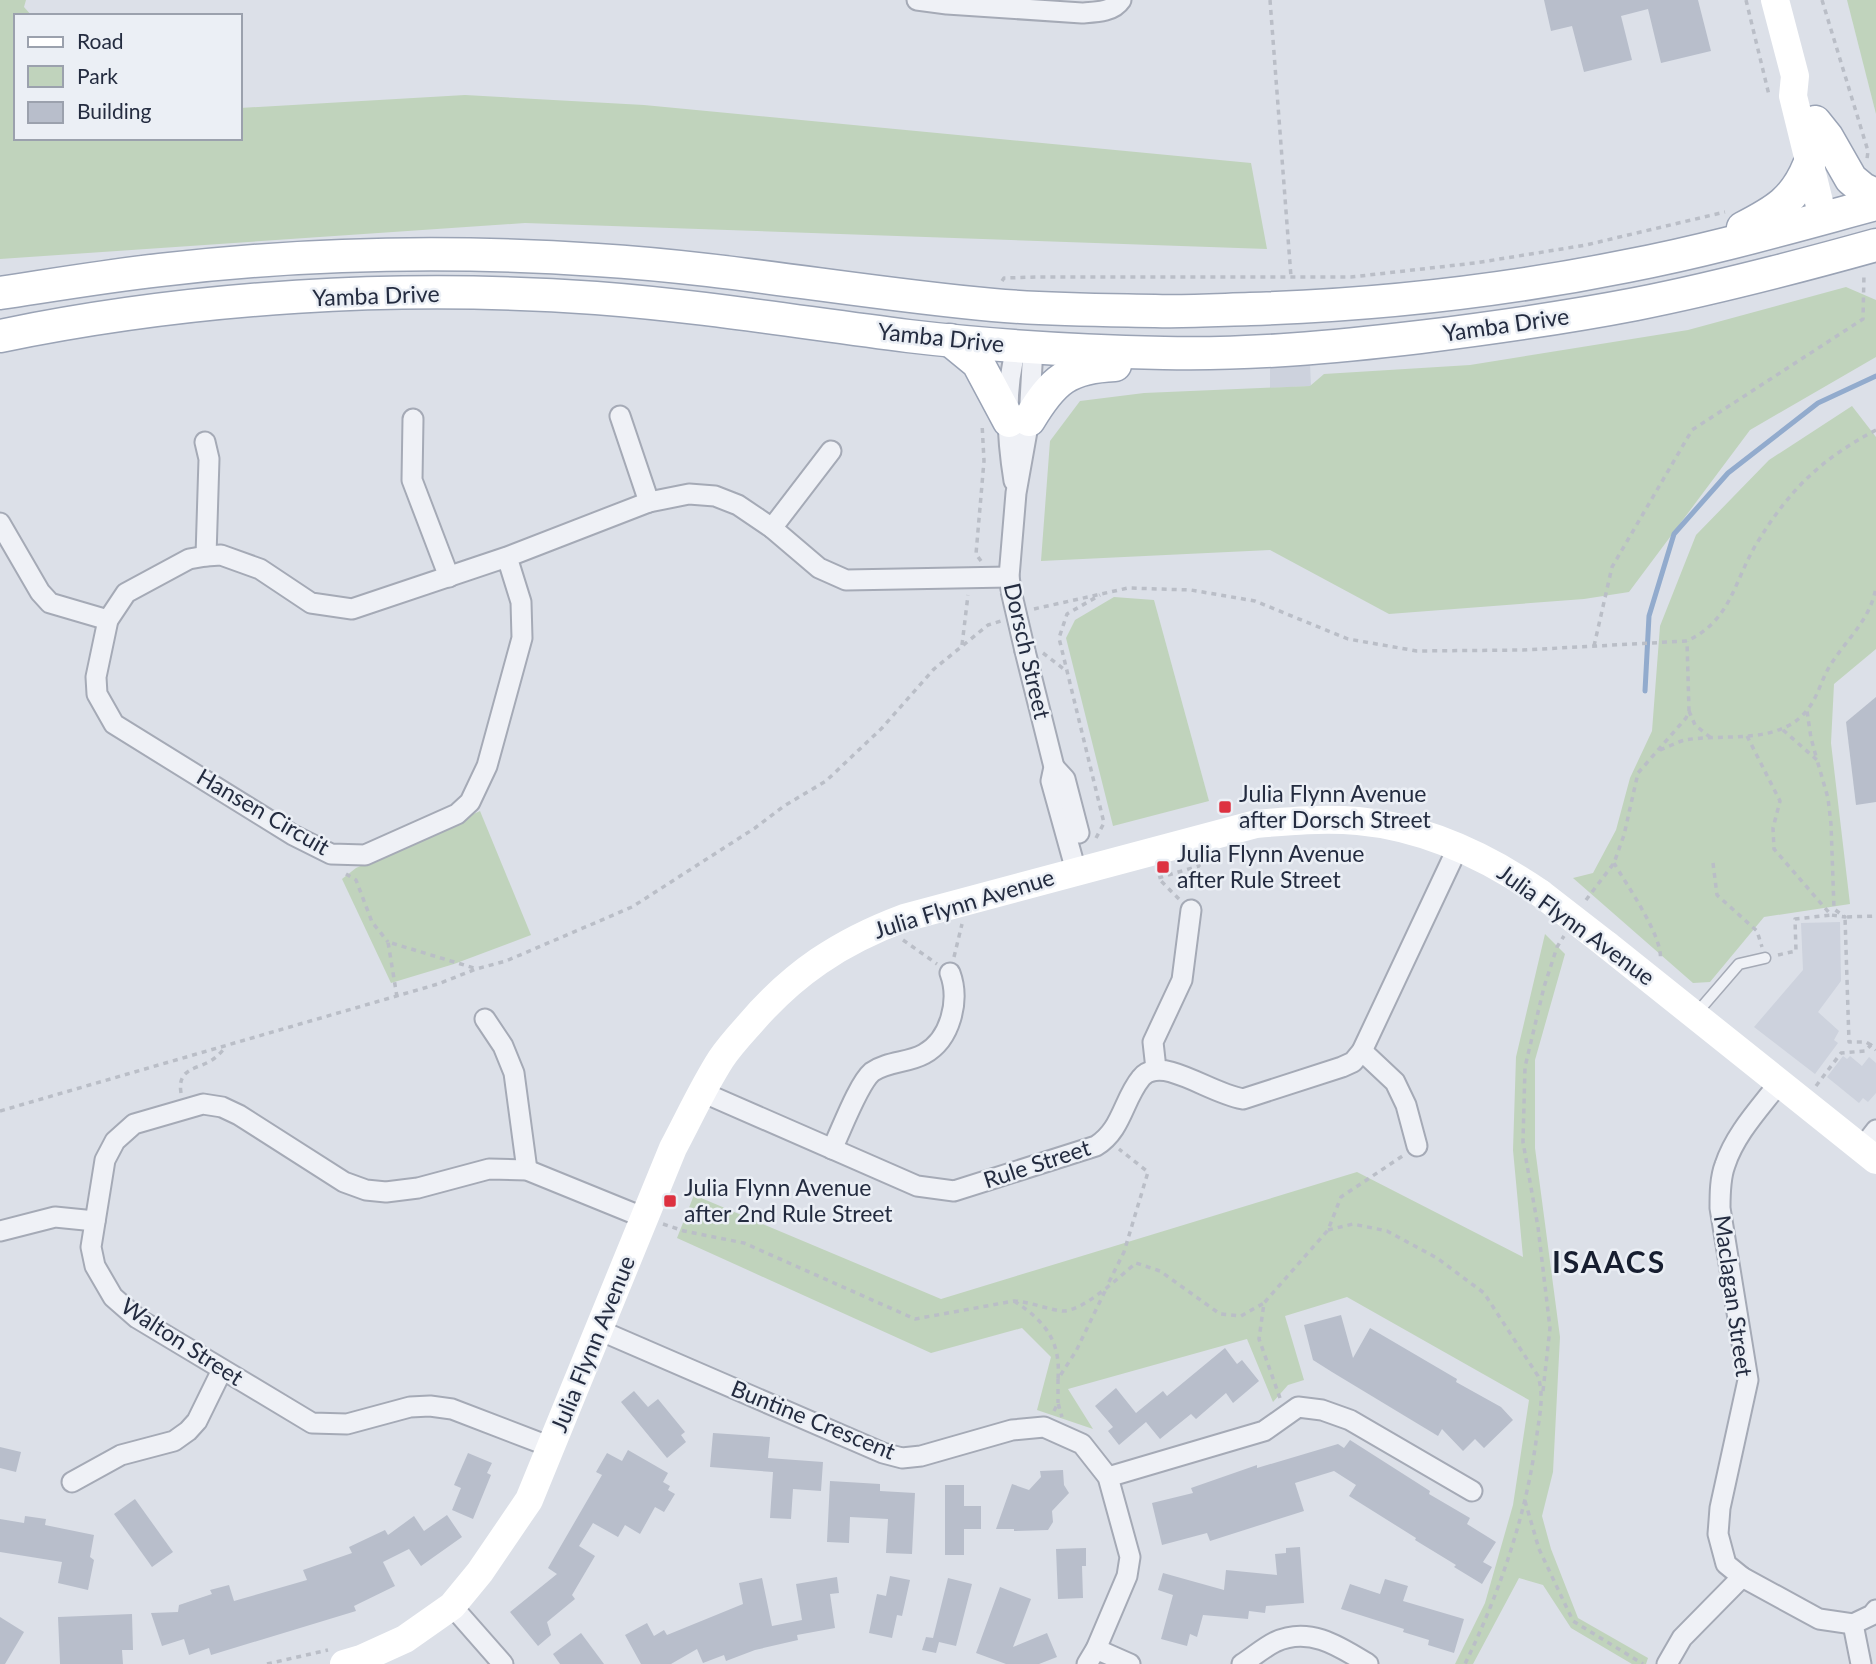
<svg xmlns="http://www.w3.org/2000/svg" width="1876" height="1664" font-family="Lato,sans-serif">
<style>
.built{fill:#cdd2dd}
.green{fill:#c0d3bc}
.lines{fill:none;stroke-linecap:round;stroke-linejoin:round}
.stream{stroke:#92abcd;stroke-width:5}
.building{fill:#b8becb}
.lane-casing{stroke:#a5aab6;stroke-width:13}
.street-casing{stroke:#a5aab6;stroke-width:23}
.primary-casing{stroke:#9aa3b5;stroke-width:35}
.path{stroke:#babec7;stroke-width:3.5;stroke-dasharray:5 5;stroke-linecap:butt}
.lane{stroke:#eff1f6;stroke-width:10}
.street{stroke:#eff1f6;stroke-width:19}
.secondary{stroke:#fff;stroke-width:28}
.primary{stroke:#fff;stroke-width:32}
.street-bridge-casing{stroke:#a5aab6;stroke-width:23;stroke-linecap:butt}
.street-bridge{stroke:#eff1f6;stroke-width:19}
.secondary-bridge{stroke:#fff;stroke-width:28}
.poi-dot{fill:#dd3140;stroke:#ebeff5;stroke-width:2.5}
.labels{text-anchor:middle;stroke-width:5;stroke-linejoin:round;paint-order:stroke}
.street-label{font-size:23px;fill:#242c40;stroke:#ebeff5}
.poi-label{font-size:23px;fill:#242c40;stroke:#ebeff5;text-anchor:start}
.district-label{font-size:30px;font-weight:bold;letter-spacing:2px;fill:#171e30;stroke:#ebeff5}
</style>
<rect width="100%" height="100%" fill="#dce0e8"/>
<!-- built -->
<g class="built">
<path d="M1310,363L1311,386L1270,388V365Z"/>
<path d="M1840,922L1841,981L1818,1012L1839,1031L1834,1040L1838,1043L1815,1074L1754,1027L1803,970L1801,923Z"/>
<path d="M1843,1056L1847,1059L1850,1056L1862,1066L1869,1057L1876,1063V1093L1868,1102L1863,1098L1859,1103L1827,1077Z"/>
</g>
<!-- green -->
<g class="green">
<path d="M0,0H26L24,7L32,16H16V138H240V108L465,95L644,105L1251,163L1267,249L525,223L0,259Z"/>
<path d="M1847,0H1876V114Z"/>
<path d="M1846,287L1876,300V357L1750,430L1629,592L1584,599L1389,614L1270,550L1041,561L1050,441L1080,401L1144,393L1310,386L1324,374L1470,365L1688,330Z"/>
<path d="M1852,406L1876,437V649L1834,684L1831,743L1850,904L1764,917L1710,982L1693,983L1573,878L1593,873L1616,830L1630,778L1652,731L1660,626L1696,535L1769,460Z"/>
<path d="M1114,597L1154,600L1209,801L1113,826L1066,638L1075,620Z"/>
<path d="M480,811L531,935L454,964L391,983L342,879L356,868Z"/>
<path d="M1545,934L1565,954L1535,1060V1148L1560,1337L1553,1472L1542,1516L1551,1549L1578,1618L1648,1658L1646,1664H1632L1571,1628L1543,1585L1519,1578L1473,1664H1455L1485,1603L1513,1505L1529,1400L1347,1297L1285,1316L1304,1380L1288,1385L1273,1402L1247,1339L1068,1389L1093,1429L1037,1410L1051,1357L1022,1328L931,1353L677,1238L694,1195L941,1299L1357,1172L1523,1257L1513,1150L1516,1057Z"/>
</g>
<g class="lines">
<!-- stream -->
<path class="stream" d="M1645,691L1649,616L1674,534L1728,473L1818,403L1876,376"/>
</g>
<!-- building -->
<g class="building">
<path d="M1544,0H1698L1711,51L1661,63L1648,9L1621,16L1632,60L1584,72L1572,26L1551,31Z"/>
<path d="M1876,697V802L1856,805L1846,722Z"/>
<path d="M1341,1315L1353,1358L1370,1328L1457,1379L1456,1382L1501,1407L1513,1420L1484,1448L1475,1439L1463,1451L1442,1429L1438,1436L1332,1372L1313,1360L1304,1325Z"/>
<path d="M1225,1348L1237,1364L1242,1360L1259,1381L1233,1403L1226,1393L1196,1419L1191,1414L1160,1439L1146,1422L1119,1445L1108,1431L1113,1427L1095,1406L1116,1388L1136,1413L1163,1391L1167,1396Z"/>
<path d="M634,1391L648,1407L658,1399L685,1432L681,1435L686,1442L667,1458L621,1402Z"/>
<path d="M713,1433L770,1437L768,1458L823,1462L821,1491L793,1489L791,1519L770,1518L773,1472L710,1467Z"/>
<path d="M1350,1440L1430,1491L1429,1494L1470,1518L1467,1524L1496,1542L1483,1562L1492,1567L1482,1584L1454,1567L1456,1565L1415,1540L1416,1538L1349,1496L1356,1485L1334,1471L1295,1483L1304,1511L1210,1541L1207,1533L1162,1545L1152,1503L1193,1493L1191,1488L1257,1465V1468L1338,1444L1344,1448Z"/>
<path d="M0,1447L21,1452L16,1472L0,1468Z"/>
<path d="M628,1450L668,1473L663,1482L670,1486L668,1490L675,1494L664,1512L655,1507L640,1534L625,1525L618,1537L593,1523L579,1546L595,1556L572,1595L575,1599L547,1622L551,1635L538,1646L510,1612L557,1574L548,1568L602,1475L596,1472L607,1453L622,1461Z"/>
<path d="M468,1453L492,1463L487,1473L491,1475L473,1519L452,1510L461,1488L454,1485Z"/>
<path d="M1063,1470L1064,1485L1069,1493L1052,1511L1053,1522L1048,1530L1014,1531V1529H996L1012,1484L1029,1490L1041,1477L1040,1471Z"/>
<path d="M830,1481L880,1484V1491L915,1493L912,1554L886,1553L888,1519L850,1517L849,1543L827,1542Z"/>
<path d="M945,1485H964V1506H981V1529H964V1555H945Z"/>
<path d="M135,1499L173,1552L152,1567L114,1514Z"/>
<path d="M447,1515L462,1537L421,1566L409,1549L383,1562L395,1586L354,1606L356,1611L211,1655L209,1648L189,1655L184,1639L162,1646L151,1613L178,1612L179,1605L212,1594L210,1590L229,1585L234,1601L307,1580L303,1570L352,1553L349,1547L385,1530L388,1535L414,1516L424,1531Z"/>
<path d="M25,1516L46,1519L45,1525L94,1535L90,1557L94,1560L88,1590L58,1583L62,1562L0,1552V1519L24,1523Z"/>
<path d="M1300,1547L1304,1603L1266,1606L1265,1613L1249,1611L1248,1619L1203,1615L1197,1637L1190,1634L1187,1646L1161,1639L1173,1595L1158,1590L1163,1573L1224,1590L1226,1570L1277,1575L1275,1554L1286,1553V1548Z"/>
<path d="M1086,1548V1566H1082L1083,1598L1058,1599L1056,1549Z"/>
<path d="M890,1576L910,1580L902,1616L897,1615L892,1638L869,1633L877,1594L886,1596Z"/>
<path d="M837,1577L839,1593L830,1594L835,1628L797,1635L798,1640L755,1650L726,1661L724,1655L703,1663L697,1649L671,1664H641L625,1635L647,1623L654,1636L664,1630L667,1635L743,1604L739,1583L762,1578L772,1626L802,1620L796,1584Z"/>
<path d="M948,1578L972,1584L956,1646L939,1642L936,1653L922,1650L926,1637L933,1638Z"/>
<path d="M1385,1579L1408,1586L1403,1601L1464,1619L1454,1653L1428,1645L1429,1640L1403,1632L1404,1629L1341,1609L1350,1584L1380,1594Z"/>
<path d="M1000,1587L1031,1599L1013,1647L1047,1633L1057,1657L1039,1664H1006L976,1653Z"/>
<path d="M132,1614L133,1650H122L123,1664H60L58,1617Z"/>
<path d="M0,1617L24,1632L5,1664H0Z"/>
<path d="M581,1633L604,1664H560L553,1654Z"/>
</g>
<g class="lines">
<defs>
<path id="lane" d="M1695,1015L1739,964L1765,958"/>
<g id="street">
<path d="M917,0L947,4L1082,13C1096,12 1113,12 1121,0"/>
<path d="M620,416L649,502"/>
<path d="M413,419L412,480L449,577"/>
<path d="M205,442L209,459L206,556"/>
<path d="M1014,481C1007,438 1004,388 1017,346"/>
<path d="M0,523L40,592L50,603L108,620"/>
<path d="M772,528L831,451"/>
<path d="M507,557L521,602L522,638L487,766L470,802L457,814L365,855L331,854L293,835L114,724L97,694L96,677L108,620L126,593L189,559L206,556L221,555L260,569L311,603L352,609L507,557L649,502L689,494L715,496L738,505L772,528L819,568L846,580L1009,577"/>
<path d="M1011,589L1009,577L1016,493L1029,420L1033,347"/>
<path d="M1025,651L1054,767L1051,781L1076,871"/>
<path d="M1054,767L1065,779L1079,833"/>
<path d="M485,1019L503,1046L514,1073L527,1170"/>
<path d="M1362,1051L1395,1082L1406,1105L1417,1146"/>
<path d="M1156,1069L1153,1042L1182,980L1191,910"/>
<path d="M1779,1083C1760,1108 1735,1134 1725,1165C1720,1178 1720,1194 1720,1208L1748,1380L1720,1508L1718,1534L1726,1564L1742,1577L1819,1619L1853,1624L1872,1615L1876,1610"/>
<path d="M702,1092L917,1186L954,1191L1096,1146C1122,1130 1123,1100 1141,1078C1148,1069 1161,1069 1171,1072C1196,1079 1218,1094 1243,1099L1342,1067L1353,1062L1362,1051L1458,847"/>
<path d="M1862,1148L1876,1130"/>
<path d="M832,1149C841,1131 858,1084 872,1072C888,1061 908,1063 924,1054C951,1039 960,1000 950,973"/>
<path d="M0,1231L55,1217L95,1221"/>
<path d="M599,1330L883,1453L902,1458L921,1456L1012,1430L1044,1427L1082,1444L1108,1477L1130,1557L1127,1576L1096,1649L1087,1664"/>
<path d="M551,1447L452,1409L430,1406L410,1407L347,1424L312,1423L137,1318L113,1297L95,1266L91,1247L105,1160L115,1141L134,1124L203,1104L222,1107L239,1115L344,1182L366,1190L386,1192L418,1188L489,1169L527,1170L645,1218"/>
<path d="M1108,1477L1264,1431L1298,1407L1322,1410L1350,1420L1472,1491"/>
<path d="M72,1482L121,1455L174,1441L188,1431L197,1421L222,1370"/>
<path d="M452,1606L503,1664"/>
<path d="M1853,1624L1861,1664"/>
<path d="M1096,1649L1130,1664"/>
<path d="M1242,1664C1253,1657 1263,1648 1275,1642C1309,1626 1339,1646 1368,1664"/>
<path d="M1667,1664L1682,1638L1742,1577"/>
</g>
<g id="primary">
<path d="M1815,122L1827,137L1851,179L1863,189L1876,195"/>
<path d="M1743,228C1776,211 1795,200 1809,165"/>
<path d="M0,293C53,285 106,276 160,270C305,253 451,250 597,260C729,268 860,293 993,305C1047,310 1101,310 1155,311C1186,312 1218,310 1250,309C1376,305 1503,291 1627,266C1711,250 1794,226 1876,204"/>
<path d="M0,336C194,296 399,284 596,298C701,306 804,323 908,336C992,346 1078,351 1164,353C1249,355 1335,347 1420,337C1492,328 1564,318 1636,304C1717,288 1797,267 1876,245"/>
<path d="M950,340L978,363L1009,421"/>
<path d="M1029,420C1053,380 1068,367 1115,365"/>
</g>
</defs>
<!-- lane casing -->
<use href="#lane" class="lane-casing"/>
<!-- street casing -->
<use href="#street" class="street-casing"/>
<!-- primary casing -->
<use href="#primary" class="primary-casing"/>
<!-- path -->
<g class="path">
<path d="M1270,0L1291,277"/>
<path d="M1746,0L1769,95"/>
<path d="M1822,0L1868,151L1867,159"/>
<path d="M1002,281L1004,278L1036,277H1351L1475,263L1586,245L1725,212"/>
<path d="M981,561L976,554L984,461L982,423"/>
<path d="M1034,609L1128,588L1191,590L1255,601L1348,639L1417,651L1523,650L1687,641C1732,620 1734,580 1757,543C1789,490 1821,459 1876,430"/>
<path d="M962,645L968,595"/>
<path d="M1594,646L1612,567L1692,430L1863,319L1864,273"/>
<path d="M1043,653L1065,670"/>
<path d="M1689,711L1695,725L1711,738"/>
<path d="M1783,730L1817,760L1811,738L1807,711"/>
<path d="M1747,736L1780,801L1773,828L1774,849L1831,915L1845,917L1834,909L1831,824L1828,798L1817,760"/>
<path d="M1660,750C1668,747 1677,742 1685,740C1725,733 1780,746 1808,709C1819,695 1822,676 1833,661C1849,637 1871,618 1876,587"/>
<path d="M1096,838L1104,823L1059,638L1067,614L1100,595"/>
<path d="M1614,863C1626,884 1665,939 1660,961"/>
<path d="M1713,863L1717,895L1757,931L1762,947"/>
<path d="M346,874L356,880L372,922L388,942"/>
<path d="M1179,899L1158,878L1199,866L1198,862"/>
<path d="M1586,900L1614,863L1624,835L1638,773L1686,718L1689,711L1687,641"/>
<path d="M903,940L937,964"/>
<path d="M1778,955L1796,951L1795,919L1831,915"/>
<path d="M954,957L962,924"/>
<path d="M397,997L388,942L474,968"/>
<path d="M1871,1045L1866,1042H1849L1845,917L1876,916"/>
<path d="M1816,1086L1841,1053L1865,1051L1871,1045L1876,1050"/>
<path d="M181,1093C177,1068 196,1070 212,1060C217,1057 221,1052 225,1048"/>
<path d="M0,1111L438,984L476,969L506,961L632,907L755,828L784,806L826,781L882,728L934,669L988,625L1001,621"/>
<path d="M663,1224L684,1231L744,1243L915,1319L1014,1301C1031,1302 1046,1309 1062,1311C1083,1312 1120,1276 1136,1263L1160,1271L1220,1314L1241,1316L1264,1303"/>
<path d="M1328,1230L1353,1224L1387,1231L1437,1258L1484,1293L1538,1376C1544,1396 1540,1413 1537,1434C1527,1513 1500,1592 1465,1664"/>
<path d="M1109,1282L1124,1252L1148,1172L1119,1149"/>
<path d="M1014,1301C1045,1321 1061,1341 1058,1379L1076,1351L1106,1289"/>
<path d="M1058,1379V1403"/>
<path d="M1543,1391L1550,1328L1538,1227L1523,1142L1525,1067L1544,987L1557,947L1564,936"/>
<path d="M1280,1398L1259,1339L1264,1303L1328,1230L1341,1197L1404,1155"/>
<path d="M1054,1411L1058,1403L1062,1417"/>
<path d="M1525,1501L1539,1549L1573,1621L1643,1664"/>
<path d="M267,1664L328,1650"/>
</g>
<!-- lane -->
<use href="#lane" class="lane"/>
<!-- street -->
<use href="#street" class="street"/>
<!-- secondary -->
<g class="secondary">
<path d="M1775,0L1795,76L1793,96L1823,218"/>
<path d="M1607,945L1876,1160"/>
<path d="M344,1664L361,1659L405,1639L452,1606L480,1572L529,1500L673,1148C689,1118 703,1087 721,1059C729,1047 739,1036 748,1026C793,973 840,942 904,918L1256,824C1290,821 1324,818 1358,821C1424,827 1486,856 1540,893"/>
</g>
<!-- primary -->
<use href="#primary" class="primary"/>
<defs>
<path id="street-bridge" d="M1011,591L1025,651"/>
</defs>
<!-- street-bridge casing -->
<use href="#street-bridge" class="street-bridge-casing"/>
<!-- street-bridge -->
<use href="#street-bridge" class="street-bridge"/>
<!-- secondary-bridge -->
<path class="secondary-bridge" d="M1540,893L1607,945"/>
</g>
<!-- markers -->
<g class="poi-dot">
<rect x="1218" y="800" width="14" height="14" rx="3.5"/>
<rect x="1156" y="860" width="14" height="14" rx="3.5"/>
<rect x="663" y="1194" width="14" height="14" rx="3.5"/>
</g>
<g class="labels">
<!-- street labels -->
<g class="street-label">
<text transform="translate(376 296) rotate(-2)" y="8">Yamba Drive</text>
<text transform="translate(1506 325) rotate(-8)" y="8">Yamba Drive</text>
<text transform="translate(941 338) rotate(6)" y="8">Yamba Drive</text>
<text transform="translate(1027 651) rotate(77)" y="8">Dorsch Street</text>
<text transform="translate(263 812) rotate(30)" y="8">Hansen Circuit</text>
<text transform="translate(964 904) rotate(-17)" y="8">Julia Flynn Avenue</text>
<text transform="translate(1576 925) rotate(36)" y="8">Julia Flynn Avenue</text>
<text transform="translate(1037 1164) rotate(-18)" y="8">Rule Street</text>
<text transform="translate(1733 1296) rotate(82)" y="8">Maclagan Street</text>
<text transform="translate(182 1342) rotate(33)" y="8">Walton Street</text>
<text transform="translate(593 1344) rotate(-68)" y="8">Julia Flynn Avenue</text>
<text transform="translate(813 1420) rotate(22)" y="8">Buntine Crescent</text>
</g>
<!-- poi labels -->
<g class="poi-label">
<text x="1239" y="802">Julia Flynn Avenue<tspan x="1239" dy="26">after Dorsch Street</tspan></text>
<text x="1177" y="862">Julia Flynn Avenue<tspan x="1177" dy="26">after Rule Street</tspan></text>
<text x="684" y="1196">Julia Flynn Avenue<tspan x="684" dy="26">after 2nd Rule Street</tspan></text>
</g>
<!-- district labels -->
<g class="district-label">
<text x="1609" y="1273">ISAACS</text>
</g>
</g>
<!-- legend -->
<rect x="14" y="14" width="228" height="126" fill="#ebeff5" stroke="#9ba1ad" stroke-width="2"/>
<rect x="28" y="37" width="35" height="10" fill="#ffffff" stroke="#9ba1ad" stroke-width="2"/>
<text x="77" y="49" font-size="21" fill="#242c40">Road</text>
<rect x="28" y="66" width="35" height="21" fill="#c0d3bc" stroke="#9ba1ad" stroke-width="2"/>
<text x="77" y="84" font-size="21" fill="#242c40">Park</text>
<rect x="28" y="102" width="35" height="21" fill="#b8becb" stroke="#9ba1ad" stroke-width="2"/>
<text x="77" y="119" font-size="21" fill="#242c40">Building</text>
</svg>
